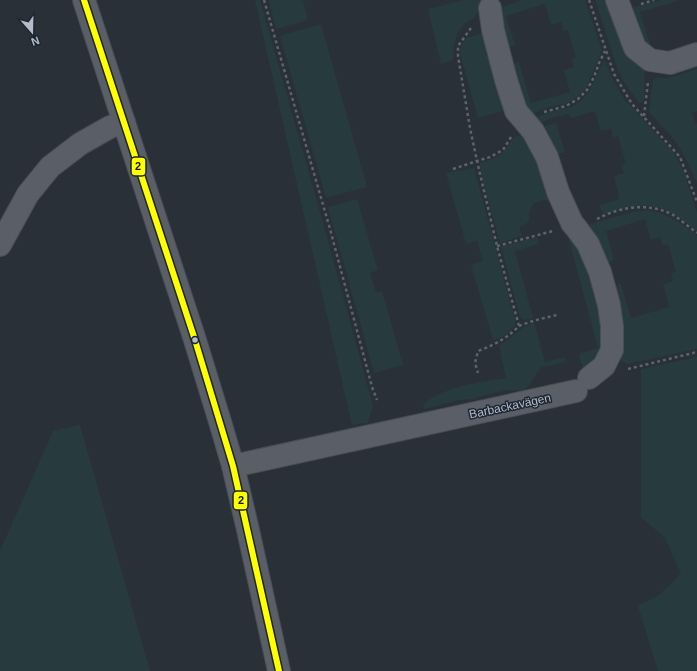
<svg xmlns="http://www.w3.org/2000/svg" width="697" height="671" font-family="Helvetica,sans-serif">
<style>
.green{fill:#273a3e}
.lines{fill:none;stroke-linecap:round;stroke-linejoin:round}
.minor-casing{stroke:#484c53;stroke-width:24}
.path{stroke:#5d636a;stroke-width:2.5;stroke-dasharray:3 3;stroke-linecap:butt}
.minor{stroke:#5a5e66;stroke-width:22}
.bus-1-casing{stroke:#1d2633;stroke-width:9}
.bus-1{stroke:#ff0;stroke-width:6}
.bus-dot{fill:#b4bcc9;stroke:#1d2633;stroke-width:1.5}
.labels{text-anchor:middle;stroke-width:3;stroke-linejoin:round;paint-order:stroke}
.street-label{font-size:12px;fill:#b4bcc9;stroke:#1d2633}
.line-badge{stroke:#1d2633;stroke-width:1.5}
.pale-badge-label{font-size:11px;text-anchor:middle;font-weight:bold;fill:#111}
</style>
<rect width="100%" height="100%" fill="#2a3038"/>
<!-- green -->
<g class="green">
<path d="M255,0H260L317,201L373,406L368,423L352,425Z"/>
<path d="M269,0H303L308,20L276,29Z"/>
<path d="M464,0H483C481,7 478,14 472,19C469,21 466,22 464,24C455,33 453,48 453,60L441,64L428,9Z"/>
<path d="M522,0H585L602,50L591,77L586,88L577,97L565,104L549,107L533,114H528L512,64L519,62L531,103L570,92L564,70L574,67L571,59L576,57L568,30L563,31L561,22L551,25L545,4L506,16L515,45L507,48L499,12L503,7Z"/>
<path d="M595,0H609L630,57L634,62L645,68L644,100L641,103H639L624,82L618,70Z"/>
<path d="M662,0H681L640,12L653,53L645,47L630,8Z"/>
<path d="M321,24L367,187L326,198L280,36Z"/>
<path d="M490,31L513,108L478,118L460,53L461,46L466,38Z"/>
<path d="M604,59L611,76L618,89L625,100L674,153L684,173L697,212V232C690,226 683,219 675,215C651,200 632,206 607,214L601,211L600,205L620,199L614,176L624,173L621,165L626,164L618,136L613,138L611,129L601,131L595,111L571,118L568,114L555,117L536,124L534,118L550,112L571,107L581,101L589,92L594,82Z"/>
<path d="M697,69V111L692,113L696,124L697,123V183L686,159L674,139L649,112L653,80C657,76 660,78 665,78C676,77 687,72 697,69Z"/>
<path d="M556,123L565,152L554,155L543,129L547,125Z"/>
<path d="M529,133L551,201L543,200L533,204L529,213V222L519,227L522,236L500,243L486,194L479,163L489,160L498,156L506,149L514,137Z"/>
<path d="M474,168L516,323C510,335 504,336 493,340L471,265L483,261L477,241L466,244L446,173Z"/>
<path d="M357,199L378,270L370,273L376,293L382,291L403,365L374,373L328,207Z"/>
<path d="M650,210C669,215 682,223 697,236V349L627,364L622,361L618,356L611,292L618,289L617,284H621L631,318L669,307L663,284L673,281L671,273L676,272L668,244L663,246L660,237L651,240L645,219L606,231L614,260L603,264L585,230L590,224L633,212Z"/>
<path d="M567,232L590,257L606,351L585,374L579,356L581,353L598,348Z"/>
<path d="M537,237L539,244L515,251L533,318C528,320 524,321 520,317L501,247Z"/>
<path d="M534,323L545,362L562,358H565L566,360L565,362L540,368L530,384L524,390H510L493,393L473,399L460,400L424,409L423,407C425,401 430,399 436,396C458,384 482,382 506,378L499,345C513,338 518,328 534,323Z"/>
<path d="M697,357V671H658L638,606L659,595L681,574L665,538L641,517V369Z"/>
<path d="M80,425L150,671H0V551L53,431Z"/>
</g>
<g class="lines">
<defs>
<g id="minor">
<path d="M84,0L195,340L221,425L233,466L248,530L279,671"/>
<path d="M617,0L635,48L650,60L670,63L697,54"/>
<path d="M490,8L493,30L506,80L516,111L533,131L547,157L558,192L572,223L577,229L588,244L600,272L609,305L612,326V350L604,366L589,378"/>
<path d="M0,245L28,194L50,167L80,144L110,127L124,122"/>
<path d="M233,466L576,391"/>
</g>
</defs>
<!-- minor casing -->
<use href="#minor" class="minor-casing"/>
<!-- path -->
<g class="path">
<path d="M264,0L330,229L372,387L377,400"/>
<path d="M589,0L614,74L632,104L680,157L697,202"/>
<path d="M641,4L654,0"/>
<path d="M471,28L458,46V56L470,128L477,161L497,246L519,326C506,339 494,345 478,351L475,363L478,373"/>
<path d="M544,112L566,106L578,99L587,90L594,77L599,63L605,51"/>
<path d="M644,116L648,82"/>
<path d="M453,169L477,161L490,157L503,150L511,137"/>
<path d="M597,219C621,206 651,202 675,216C682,221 690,228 697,233"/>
<path d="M497,246L553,231"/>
<path d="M519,326C531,321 544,318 557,315"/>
<path d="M628,369L697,352"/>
</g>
<!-- minor -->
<use href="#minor" class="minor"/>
<defs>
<path id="bus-1" d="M84,0L195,340L233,466L279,671"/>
</defs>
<!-- bus-1 casing -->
<use href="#bus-1" class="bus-1-casing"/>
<!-- bus-1 -->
<use href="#bus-1" class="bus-1"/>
</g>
<!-- markers -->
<circle class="bus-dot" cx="195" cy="340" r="3.5"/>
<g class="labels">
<!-- street labels -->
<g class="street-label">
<text transform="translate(510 406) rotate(-12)" y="4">Barbackavägen</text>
</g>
</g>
<g class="line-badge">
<rect x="131" y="157" width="15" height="19" rx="4" fill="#ff0"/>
<rect x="233" y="491" width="15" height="19" rx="4" fill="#ff0"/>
</g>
<g class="pale-badge-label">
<text x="138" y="170">2</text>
<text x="241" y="504">2</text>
</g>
<!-- north arrow -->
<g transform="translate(32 32) rotate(160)" stroke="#1d2633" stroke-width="3" paint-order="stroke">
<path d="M0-3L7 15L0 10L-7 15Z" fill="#b4bcc9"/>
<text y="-6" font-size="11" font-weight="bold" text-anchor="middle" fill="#b4bcc9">N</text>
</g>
</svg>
